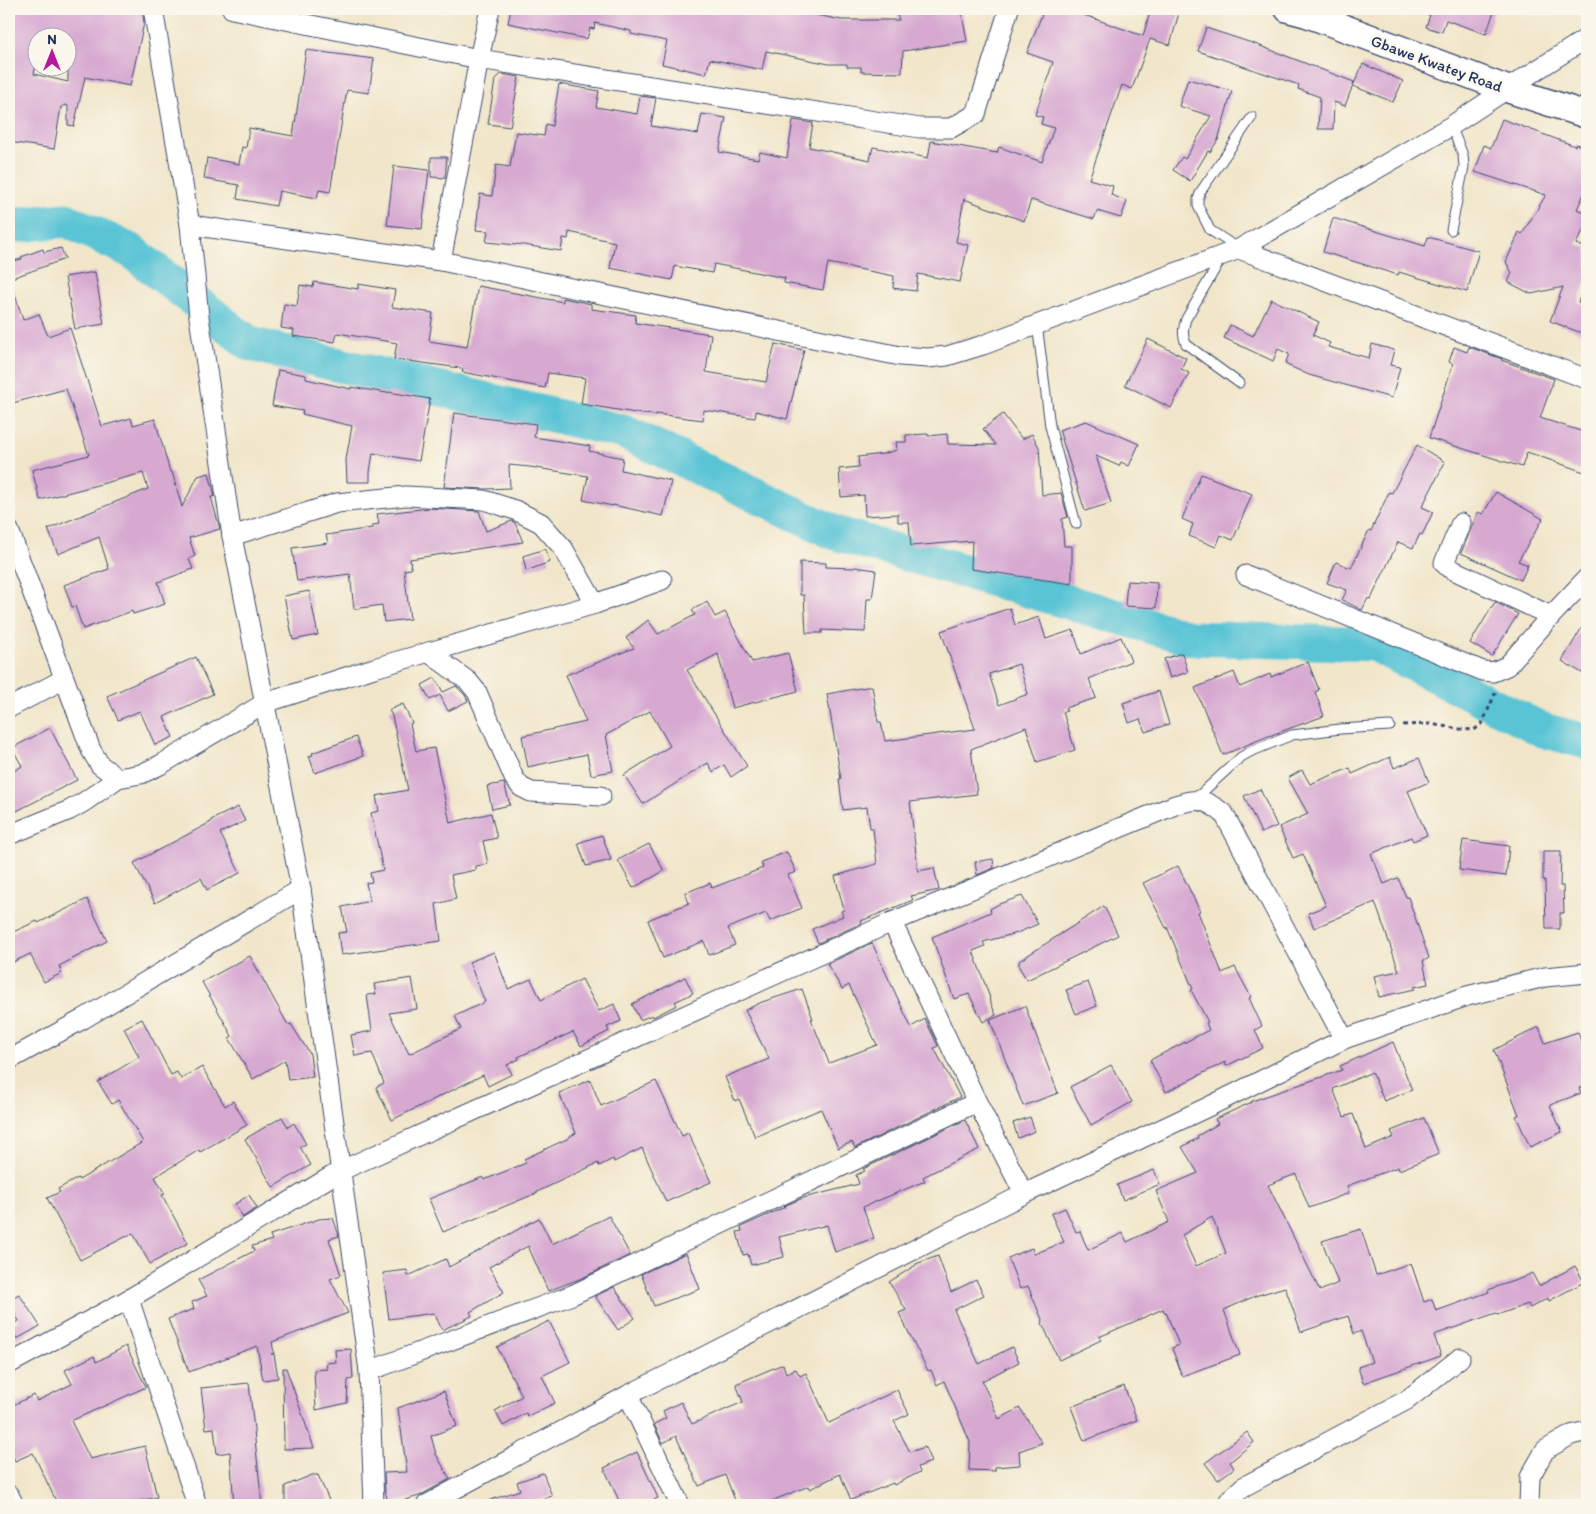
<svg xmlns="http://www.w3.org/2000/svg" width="1596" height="1514" font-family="Itim,sans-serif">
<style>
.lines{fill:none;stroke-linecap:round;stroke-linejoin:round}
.river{stroke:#5ac4d5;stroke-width:35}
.building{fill:#d7a9d1;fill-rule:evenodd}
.lane-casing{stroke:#3b4a6e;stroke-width:11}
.street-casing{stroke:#3b4a6e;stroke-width:21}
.secondary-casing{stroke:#3b4a6e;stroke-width:29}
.path{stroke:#3b4a6e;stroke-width:3;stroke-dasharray:4 4;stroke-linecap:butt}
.lane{stroke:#fff;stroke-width:9}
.street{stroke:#fff;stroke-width:19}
.secondary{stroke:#fff;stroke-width:26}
.labels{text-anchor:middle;stroke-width:5;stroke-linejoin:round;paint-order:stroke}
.street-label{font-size:16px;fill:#1b2f5e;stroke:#fbf7ec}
</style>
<rect width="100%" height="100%" fill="#fbf7ec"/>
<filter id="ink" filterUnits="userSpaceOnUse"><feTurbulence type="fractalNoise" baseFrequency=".02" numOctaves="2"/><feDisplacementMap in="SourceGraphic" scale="10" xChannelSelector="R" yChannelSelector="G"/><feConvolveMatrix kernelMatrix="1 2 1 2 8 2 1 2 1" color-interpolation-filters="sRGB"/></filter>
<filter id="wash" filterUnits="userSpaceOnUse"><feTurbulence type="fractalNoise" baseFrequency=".0096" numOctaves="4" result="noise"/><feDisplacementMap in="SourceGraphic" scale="20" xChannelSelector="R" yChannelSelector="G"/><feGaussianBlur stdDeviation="1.12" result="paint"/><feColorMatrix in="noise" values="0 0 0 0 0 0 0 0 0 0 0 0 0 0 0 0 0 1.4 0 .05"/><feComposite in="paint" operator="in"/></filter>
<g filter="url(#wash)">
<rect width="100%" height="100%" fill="#f1e6ca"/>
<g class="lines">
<!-- river -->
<path class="river" d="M9,226L66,220L131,251L250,344L624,432L835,533L1190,638L1373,644L1543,730L1587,742"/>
</g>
<g id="blocks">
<!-- building -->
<g class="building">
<path d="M9,9H142L144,23L130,86L85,77L74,126L68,125V106L64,105L63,107H61L54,149L9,142ZM38,38H68V82L34,74L38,55Z"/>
<path d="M511,9H812L811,14L842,20H899L895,9H961L967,41L903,51L902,73L861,72V67H847V64H829L766,51L762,70L710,59L706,74L662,64L667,41L631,34V31L595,23L594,29L590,28L587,39L508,23Z"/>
<path d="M1044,9H1085L1084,15L1143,36L1151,9H1180L1170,45L1150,39L1132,89L1122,85L1089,179L1113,186L1111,195L1127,201L1121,218L1097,211L1094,219L1031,200L1024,221L964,199L956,242L968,245L960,282L918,274L916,291L893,288L894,276L828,263L823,290L784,283L785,278L714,264L712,273L675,266L672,280L610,268L615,242L569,232L568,239L563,238L561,251L517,244L516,245L486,242L488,231L476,230L480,194L492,196L496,165L510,167L516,132L544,136L546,124L552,126L559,84L599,91L596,107L637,114L640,96L656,98L651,126L698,134L702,114L726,118L719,152L758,159L760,152L787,158L793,120L813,123L809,147L870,160L873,147L928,158L931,141L997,153L999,147L1042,162L1054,128L1041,124L1043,117L1035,115L1053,62L1027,53Z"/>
<path d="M1420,9H1495L1486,34L1446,20L1442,32L1426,27L1430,15L1420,12Z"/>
<path d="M1206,28L1255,44L1354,82L1345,106L1334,102L1333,129H1318L1320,97L1298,89L1299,85L1198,51Z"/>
<path d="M306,50L374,59L369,93L347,90L330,192L319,190L317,198L279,191L276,206L237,199L239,185L204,179L207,158L239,164L242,147L246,148L249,128L293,136Z"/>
<path d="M1363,64L1403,81L1393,102L1353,86Z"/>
<path d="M501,74L519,77L510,127L488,124L495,80Z"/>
<path d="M1188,79L1232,91L1218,140L1210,152L1208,151L1190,181L1173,170L1182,157L1185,159L1211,116L1179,106Z"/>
<path d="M1502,119L1575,146L1576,144L1587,148V188L1577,209L1587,214V223L1576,244L1587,248V279L1578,302L1587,306V335L1550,321L1563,287L1531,294L1508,282L1512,273L1506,262L1519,232L1522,234L1546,195L1475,172L1484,145L1491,148Z"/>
<path d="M431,157H447L445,178L431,177Z"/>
<path d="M394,166L429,170L422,229L387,225Z"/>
<path d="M1333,218L1425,246L1428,237L1479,251L1467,292L1399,272L1398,275L1323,252Z"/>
<path d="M61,248L65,259L9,279V262L22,259L21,257L43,249L44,252Z"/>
<path d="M95,272L104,324L75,329L65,277Z"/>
<path d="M314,282L358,289V284L395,290L392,307L433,313L429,341L467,347L478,286L563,302V298L591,304V309L636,315L635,323L711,334L706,372L766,382L775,344L804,350L787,419L756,411L755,418L704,410L703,420L656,414V415L642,414L581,404L585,378L548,373L545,388L462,372L463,369L460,368L394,359L397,343L337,333L335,342L293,336L294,330L281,328L284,304L297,306L300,285L313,287Z"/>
<path d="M12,285L23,320L39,314L48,336L70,328L102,426L131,418L133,425L155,419L170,472H172L182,507L198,476L209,473L215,496L211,497L220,529L189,538L195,556L189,559L193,569L158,582L165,604L133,614L132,611L83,629L75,606L72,607L64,585L109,569L99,537L58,554L48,529L148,489L143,473L40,500L32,470L89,455L66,389L9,404V286Z"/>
<path d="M1271,299L1319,322L1313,335L1330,343L1328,347L1369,358L1372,344L1394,350L1390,365L1400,367L1392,398L1309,375L1285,364L1289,354L1278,349L1273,361L1224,338L1230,325L1253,336Z"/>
<path d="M1148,339L1186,358L1181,369L1189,373L1171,408L1125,385Z"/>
<path d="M1454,347L1467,352L1469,347L1502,359L1501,360L1554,379L1540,418L1587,433V473L1527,452L1522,467L1429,438L1453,364L1449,362Z"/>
<path d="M278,370L306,375V379L351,389V387L387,393L388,392L430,399L419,461L373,453L370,472V482H347L346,459L352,426L302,414L303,411L272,406Z"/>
<path d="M454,413L536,424L534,437L590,446L589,451L623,458L621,470L671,481L663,516L613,505V506L583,500L588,476L530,467L509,465L510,488L485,489L444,487Z"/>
<path d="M1003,414L1022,439L1032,434L1039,447L1042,495L1061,493L1068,517L1062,519L1064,546H1072V584L971,569L972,541L911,546L909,522H898V514L865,516L864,495L841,497L839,469L859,467L858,457L883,454L897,450L896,442H906V435L928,434V436L947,434L948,444L996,445L983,429Z"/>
<path d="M1086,421L1139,444L1129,466L1121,462L1119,466L1096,456L1111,503L1085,511L1059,430Z"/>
<path d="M1417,445L1445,462L1422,507L1433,512L1422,535L1420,534L1413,548L1398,542L1371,599L1368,598L1362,610L1342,600L1347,590L1327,583L1336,562L1351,568L1369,530L1371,531L1389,492L1392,493Z"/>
<path d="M1201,474L1252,494L1233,540L1221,535L1216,547L1189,536L1193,524L1182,519Z"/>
<path d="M1496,492L1543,519L1518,561L1528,565L1521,580L1461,553L1478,512L1483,514Z"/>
<path d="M429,508L479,511L486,531L512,521L515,523L523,542L410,559L411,569L404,570L410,619L384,622L382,605L354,609L350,574L297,581L292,548L328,543L326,535L372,528V525L379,524L377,514Z"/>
<path d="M545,549L550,562L526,571L523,556Z"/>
<path d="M800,562L826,563V567L854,568L855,567L876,570L872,599H867L865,632L822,630V633H806L804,595H800Z"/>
<path d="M1127,581L1157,583L1156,608L1125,606Z"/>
<path d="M309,591L318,635L293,640L284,596Z"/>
<path d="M707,602L715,617L725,612L752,662L788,653L798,691L732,708L718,654L687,670L747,766L731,777L724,765L713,772L708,763L643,804L624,775L670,746L650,711L606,735L613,771L591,775L587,754L528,767L522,736L586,722L566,675L634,648L626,638L648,620L658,634L695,615L692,610Z"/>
<path d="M1495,602L1518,614L1492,656L1470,643Z"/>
<path d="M1010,608L1015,625L1039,617L1046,639L1073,630L1081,654L1121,637L1131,661L1089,679L1096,698L1065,708L1067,711L1063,712L1075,750L1037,762L1026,727L971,749L977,794L910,802L918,871L934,868L939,890L911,896L913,900L861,921L862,923L818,943L812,929L843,916L841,911L844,910L835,876L877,864L873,828H870L867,807L843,810L839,779H841L827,694L872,686L878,722H881L885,741L975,729L941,631ZM1019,664L1028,694L999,705L989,674Z"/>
<path d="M1587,619V676L1562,661Z"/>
<path d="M1182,653L1188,672L1170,678L1164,659Z"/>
<path d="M196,657L213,694L164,717L173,737L155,745L140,711L118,720L107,696Z"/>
<path d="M1308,662L1319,690L1315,692L1324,716L1266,737L1223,755L1195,688L1234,672L1240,687L1270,674L1271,677Z"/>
<path d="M435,678L443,692L456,686L465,695L468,701L448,711L440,695L430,700L422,685Z"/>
<path d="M1159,691L1169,724L1145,732L1140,719L1129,723L1123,703Z"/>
<path d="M403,704L412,723L410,724L416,751L434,748L450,823L491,813L497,838L483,841L488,864L476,866V870L451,875L456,899L436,904L441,941L341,955L338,933L347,932L342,907L370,901L366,883L372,882L370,873L383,870L371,813L379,811L376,796L408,790L392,716L389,710Z"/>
<path d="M50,728L77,780L9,815V774L22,766L12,748Z"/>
<path d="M356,737L363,756L315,773L309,756L313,755L312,753Z"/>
<path d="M1390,757L1394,768L1419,758L1429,782L1408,791L1427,835L1413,841L1411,837L1371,854L1384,884L1398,878L1406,897H1408L1429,958L1423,961L1428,984L1414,987L1415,989L1379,997L1374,976L1399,971L1375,902L1314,928L1308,913L1326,906L1303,854L1293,858L1279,827L1308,814L1288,778L1302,770L1310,784L1350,768L1352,774Z"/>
<path d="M504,783L510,805L492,809L487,786Z"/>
<path d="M1260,789L1277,826L1261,833L1244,796Z"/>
<path d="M238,807L245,821L220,833L240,873L207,890L201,878L155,903L134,863L211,822V820Z"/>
<path d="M602,835L611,860L586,866L578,843Z"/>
<path d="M1463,840L1509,846L1506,876L1459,870Z"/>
<path d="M649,844L664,871L633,888L618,860Z"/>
<path d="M1543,851H1561L1560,886H1563L1564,913H1560V929H1546L1545,880H1543Z"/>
<path d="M787,852L796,872L788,875L802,908L770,921L766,913L728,928L735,945L709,955L704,941L663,958L648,920L689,903L685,893L710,883L712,888L763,868L761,862Z"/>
<path d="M993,859L994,868L977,875L975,862Z"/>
<path d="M1178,866L1200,911L1198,912L1222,973L1235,967L1251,997L1249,998L1262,1026L1255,1030L1263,1048L1226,1066L1225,1062L1166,1092L1150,1060L1209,1030L1206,1023L1208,1022L1191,990L1193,989L1167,927L1166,928L1143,883Z"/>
<path d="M1022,896L1038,924L1017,933L983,942L985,946L973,951L990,998L989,999L996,1015L983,1022L969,994L954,999L932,937L991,912L990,909L999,904Z"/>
<path d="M87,899L107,941L59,966L62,973L44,982L30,954L9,964V934L37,921L38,923Z"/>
<path d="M1104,906L1118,935L1027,980L1019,967V961Z"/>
<path d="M872,943L911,1027L925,1019L938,1046L934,1048L960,1097L855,1148L852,1142L838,1148L821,1109L755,1137L739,1099L735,1101L725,1077L769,1059L745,1010L762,1002L802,989L813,1019H811L829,1063L877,1045L849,985L842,989L827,964Z"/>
<path d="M494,952L508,989L531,979L541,1000L582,979L599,1011L614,1004L621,1021L607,1027L609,1031L581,1046L573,1032L518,1057L519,1059L507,1065L512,1074L488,1086L483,1075L392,1120L376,1087L384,1083L372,1053L355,1056L351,1035L372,1031L367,995L376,994L374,984L412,978L417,1009L389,1013L409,1054L461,1029L455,1016L485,1002L469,962Z"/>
<path d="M250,956L288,1025L291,1024L310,1054L313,1077L288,1080L285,1060L253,1079L229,1038L232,1036L202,982Z"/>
<path d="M685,977L693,993L675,1002L677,1005L653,1017L652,1015L640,1020L632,1004Z"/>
<path d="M1088,982L1097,1006L1076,1014L1066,990Z"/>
<path d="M1025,1006L1058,1093L1023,1106L990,1020Z"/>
<path d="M142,1019L171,1075L177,1072L181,1079L202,1067L225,1106L233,1101L247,1125L200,1152L199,1150L155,1177L165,1194L162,1195L188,1243L150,1264L133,1233L80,1260L47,1198L60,1192L58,1189L78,1178L79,1180L143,1142L118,1100L112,1104L98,1082L139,1057L124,1028Z"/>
<path d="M1539,1027L1545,1043L1578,1032L1587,1058V1084L1579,1088L1581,1093L1550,1105L1562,1132L1530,1147L1516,1116L1519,1115L1494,1050Z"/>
<path d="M1393,1042L1412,1090L1384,1101L1372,1072L1333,1089L1344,1117L1353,1114L1366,1149L1394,1137L1391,1131L1424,1118L1439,1154L1399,1170L1398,1167L1347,1186L1349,1193L1309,1208L1296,1174L1268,1185L1320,1291L1338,1283L1322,1241L1361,1229L1376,1275L1411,1263L1424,1302L1432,1299L1436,1311L1489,1292L1488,1290L1522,1278L1532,1273L1539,1286L1575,1266L1584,1282L1549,1301L1548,1298L1530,1308L1528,1304L1497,1315L1496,1313L1434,1335L1441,1356L1363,1383L1358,1367L1372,1362L1361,1331L1354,1334L1348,1316L1301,1332L1285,1287L1255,1296L1224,1310L1240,1355L1182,1376L1172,1348L1179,1345L1166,1312H1164L1163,1309L1099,1337L1101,1340L1059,1360L1042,1323L1043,1322L1028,1286L1020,1289L1008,1258L1032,1248L1034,1254L1064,1242L1051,1214L1065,1208L1076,1232L1080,1231L1088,1250L1123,1233L1127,1242L1169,1222L1156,1191L1198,1173L1182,1147L1198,1138L1197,1136L1218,1124L1215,1119L1252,1102V1101L1342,1070L1340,1066ZM1212,1217L1226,1253L1196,1266L1182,1235Z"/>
<path d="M1111,1065L1132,1102L1091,1125L1070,1087Z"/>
<path d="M590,1080L601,1106L656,1081L682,1136L688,1133L711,1182L666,1202L642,1148L614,1162L613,1159L599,1166L598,1163L537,1192V1193L443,1232L429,1199L483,1177L484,1180L526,1163L524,1159L569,1138V1137L576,1133L559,1093Z"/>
<path d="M282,1117L288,1127L294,1123L306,1144L300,1147L311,1165L273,1187L245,1139Z"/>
<path d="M1030,1117L1035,1131L1018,1138L1013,1123Z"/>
<path d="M965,1120L979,1149L923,1177L925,1181L863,1207L874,1238L835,1252L827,1225L779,1237L784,1257L751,1265L748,1254L743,1255L737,1232L742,1231L741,1227L785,1207L784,1206L803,1198L859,1184L856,1175L865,1171L863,1169Z"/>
<path d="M1154,1170L1160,1184L1123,1200L1117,1185Z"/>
<path d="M249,1195L257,1208L243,1217L235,1204Z"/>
<path d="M609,1216L630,1255L582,1278L548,1291L528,1246L489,1267L504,1292L470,1312L472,1316L442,1330L434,1313L389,1319L383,1273L407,1270L408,1276L446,1259L449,1267L539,1218L552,1244Z"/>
<path d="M333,1218L339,1236L329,1239L341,1275L330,1279L348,1313L272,1342L274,1353L271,1354H274L278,1378L263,1380L257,1346L189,1372L168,1319L194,1309L192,1302L207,1296L198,1280L254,1251L252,1246L272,1240L270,1235L319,1219Z"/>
<path d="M686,1253L700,1289L654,1306L641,1274Z"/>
<path d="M938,1256L951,1292L976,1280L984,1295L954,1310L979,1364L1012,1347L1019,1362L982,1381L999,1419L1020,1408L1042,1443L1019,1451L1020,1465L995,1467V1471L969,1470L970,1442L944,1381L937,1385L931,1370L928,1371L899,1313L906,1310L889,1282L916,1265V1264Z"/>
<path d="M614,1287L635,1318L618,1330L595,1296Z"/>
<path d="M19,1294L40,1326L17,1339L10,1326L19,1321L9,1305V1300Z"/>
<path d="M549,1321L570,1362L542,1376L555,1403L528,1416L526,1413L503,1426L495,1411L522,1396L497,1347Z"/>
<path d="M126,1346L146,1387L71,1421L90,1459L145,1446L157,1497L123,1505H58L33,1453L15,1461L9,1447V1418L15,1415L11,1406L34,1395L37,1401L72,1384L65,1370L94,1356L96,1362Z"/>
<path d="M351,1349L353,1379L348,1380L347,1403L316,1410L314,1370L327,1369L326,1363L336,1362L335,1350Z"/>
<path d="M783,1364L786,1373L796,1369L800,1376L806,1373L829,1423L897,1390L909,1414L894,1421L910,1452L925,1447L931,1462L918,1467L920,1472L894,1485L893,1483L851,1500L840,1474L810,1489L809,1486L761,1505H737L725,1475L699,1486L676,1436L663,1443L654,1424L666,1418L663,1411L681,1402L692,1424L743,1402L736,1384Z"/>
<path d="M283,1368H286L314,1448L284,1449Z"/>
<path d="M249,1383L262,1505H234L230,1452L217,1454L214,1428L206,1429L201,1388Z"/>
<path d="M1124,1386L1137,1420L1084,1441L1071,1407Z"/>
<path d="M444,1391L457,1426L431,1436L436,1454L450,1479L419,1496L389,1505L385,1491L384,1473L407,1472L398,1408Z"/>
<path d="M1247,1432L1254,1442L1230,1462L1234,1468L1218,1480L1205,1463Z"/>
<path d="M637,1452L658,1498L642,1505H621L604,1468Z"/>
<path d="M543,1473L552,1496L524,1505H482V1503L520,1490L517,1482Z"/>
<path d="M312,1475H318L331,1505H285V1486Z"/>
</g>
</g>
</g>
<g filter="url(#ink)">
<use href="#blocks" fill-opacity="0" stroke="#3b4a6e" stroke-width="1"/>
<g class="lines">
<defs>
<g id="lane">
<path d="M1451,230L1464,167L1463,155L1451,126"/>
<path d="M1239,249L1210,230L1198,206V199L1201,191L1252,117"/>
<path d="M1221,259L1186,319C1183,329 1182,334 1186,344L1239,383"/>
<path d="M1037,324L1050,426L1076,524"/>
<path d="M1194,800L1241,757L1250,752L1292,735L1340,729L1390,726"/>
</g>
<g id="street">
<path d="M153,9L190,225L199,317L232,536L301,889L369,1371L374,1505"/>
<path d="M232,9L479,59L920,128H951L976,114L1009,9"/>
<path d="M190,225L441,261L900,356L928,358L947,356L983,345L1239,249L1451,126L1507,89L1587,38"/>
<path d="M1239,249L1587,379"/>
<path d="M441,261L479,59L490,9"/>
<path d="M1461,523L1444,563L1449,568L1551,616"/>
<path d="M9,530L91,750L100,765L118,778"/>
<path d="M232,536L337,503L406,496L484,500L515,510L541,523L563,548L595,604"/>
<path d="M1246,575L1483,671L1493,672L1507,666L1551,616L1587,578"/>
<path d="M428,652L468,681L477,692L514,778L521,787L531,792L601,796"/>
<path d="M9,708L64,679"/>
<path d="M9,835L70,810L84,802L118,778L141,774L160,765L265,703L374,668L595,604L662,580"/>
<path d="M892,922L977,1102L1024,1194"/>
<path d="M9,1060L83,1019L301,889"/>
<path d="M129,1299L197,1505"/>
<path d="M9,1364L129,1299L340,1171L892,922L1175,805C1199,798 1204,798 1224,814L1344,1039"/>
<path d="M369,1371L572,1295L977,1102"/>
<path d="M628,1395L680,1505"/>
<path d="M9,1495L14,1505"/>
<path d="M426,1505L628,1395L1024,1194L1212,1105L1344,1039L1467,996L1545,977L1587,973"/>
<path d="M1226,1505L1231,1498L1243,1487L1407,1400L1460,1358"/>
<path d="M1529,1505L1530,1477L1545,1450L1571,1435L1587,1431"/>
</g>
<path id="secondary" d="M1288,9L1307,14L1507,89L1587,115"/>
</defs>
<!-- lane casing -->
<use href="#lane" class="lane-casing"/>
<!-- street casing -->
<use href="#street" class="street-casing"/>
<!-- secondary casing -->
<use href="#secondary" class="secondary-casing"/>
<!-- path -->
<path class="path" d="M1403,725L1430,724L1460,729L1474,730L1482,724L1497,689"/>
<!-- lane -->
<use href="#lane" class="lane"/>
<!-- street -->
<use href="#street" class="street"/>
<!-- secondary -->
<use href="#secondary" class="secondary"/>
</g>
</g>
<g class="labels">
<!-- street labels -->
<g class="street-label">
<text transform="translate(1437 63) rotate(20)" y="6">Gbawe Kwatey Road</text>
</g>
</g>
<!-- margin -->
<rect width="1596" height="1514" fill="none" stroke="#fbf7ec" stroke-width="30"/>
<!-- north arrow -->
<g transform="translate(52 52)"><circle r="24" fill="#fbf7ec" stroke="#a1a7b3"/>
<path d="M0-4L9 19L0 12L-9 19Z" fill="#b5179e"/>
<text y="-8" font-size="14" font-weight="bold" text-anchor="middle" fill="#1b2f5e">N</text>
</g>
</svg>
